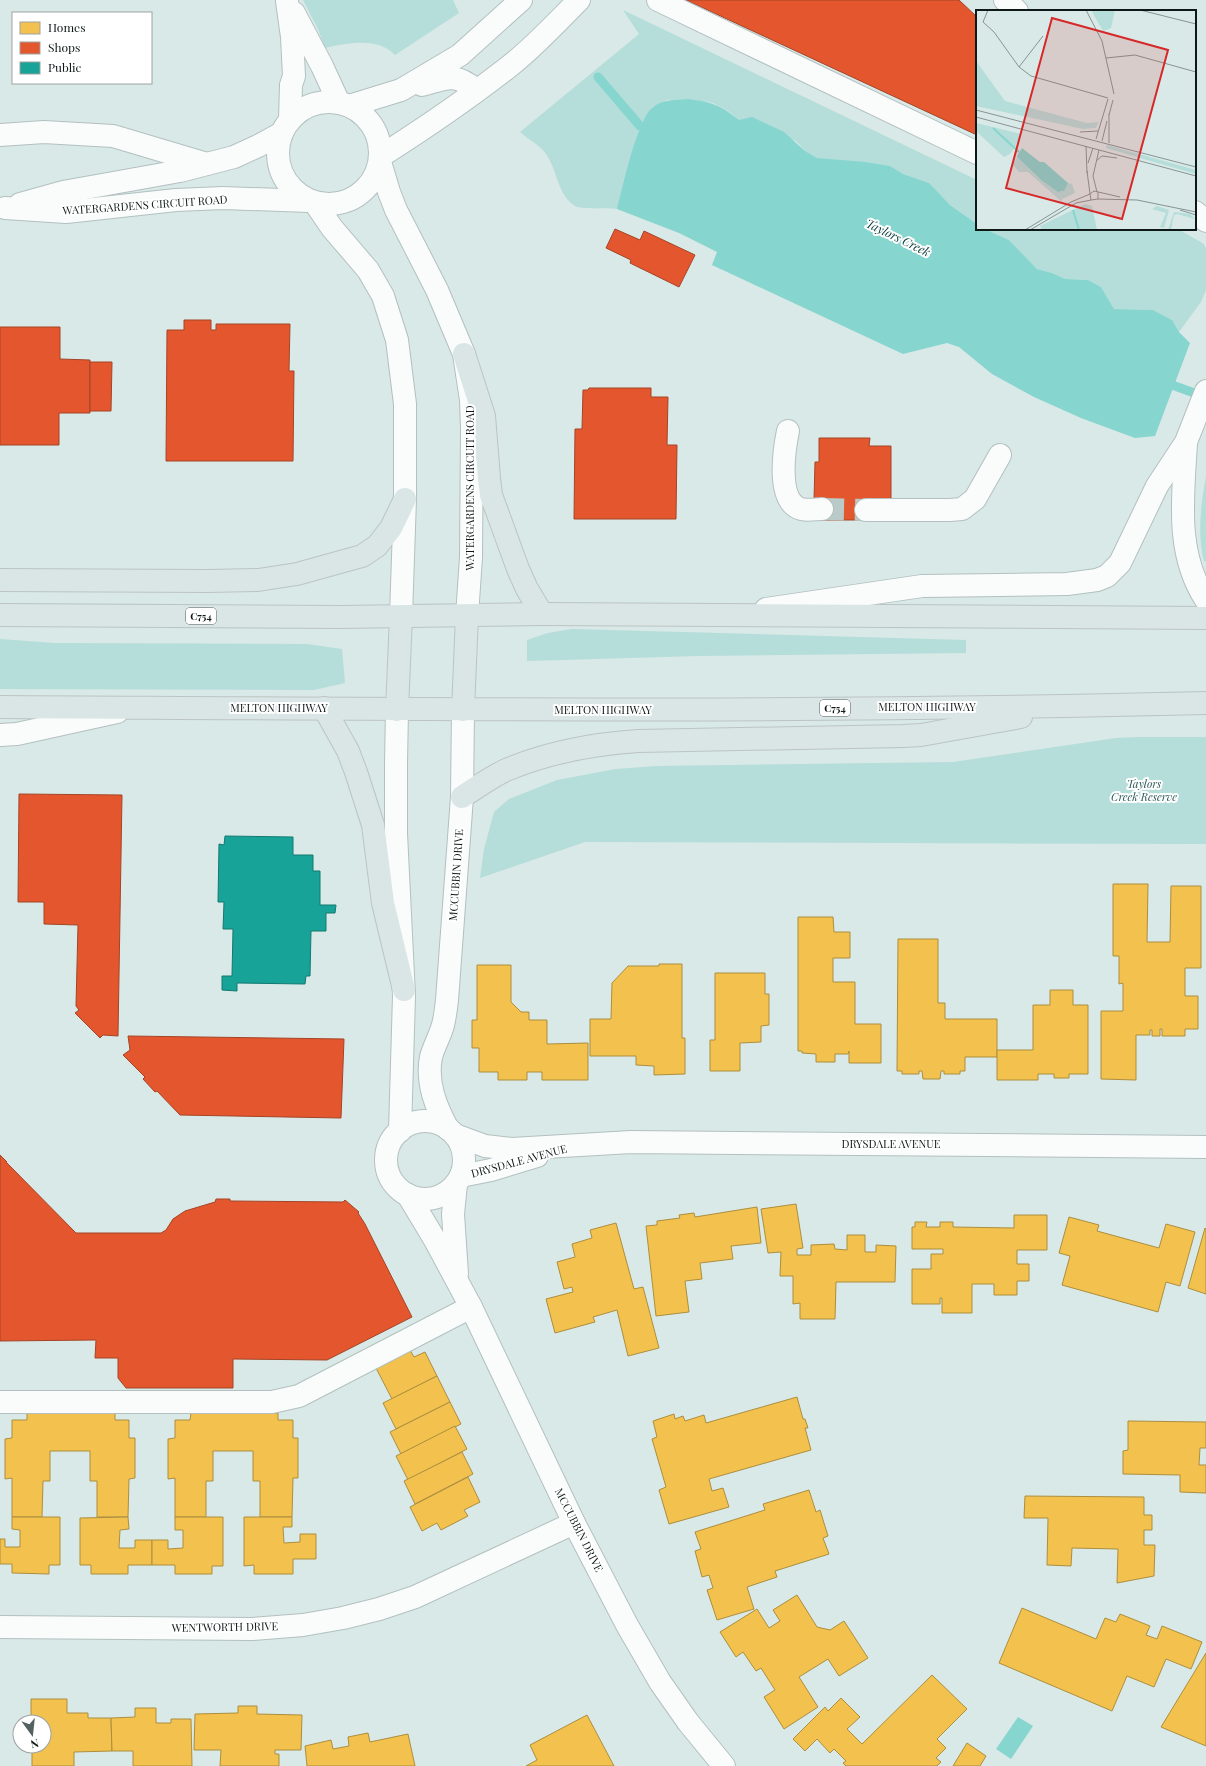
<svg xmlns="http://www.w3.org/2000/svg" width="1206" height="1766" font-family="'Playfair Display',serif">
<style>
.green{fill:#b5ddda}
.water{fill:#86d5ce}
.homes{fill:#f2c14e;stroke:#ad8e3e}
.shops{fill:#e4572e;stroke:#a44427}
.public{fill:#17a398;stroke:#147971}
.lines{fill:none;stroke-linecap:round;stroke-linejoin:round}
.stream{stroke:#86d5ce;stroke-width:9}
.minor-tunnel{stroke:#bacac8;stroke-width:22;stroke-dasharray:22 11;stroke-linecap:butt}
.minor-casing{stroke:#b3c0bf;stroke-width:24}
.highway-casing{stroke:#bcc4c3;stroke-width:24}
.minor{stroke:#f9fcfb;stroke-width:22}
.highway{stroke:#d9e6e5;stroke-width:22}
.labels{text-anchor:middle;stroke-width:4;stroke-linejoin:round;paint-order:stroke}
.shield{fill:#fff;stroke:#565d5d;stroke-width:1}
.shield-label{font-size:10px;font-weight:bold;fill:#0d1817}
.street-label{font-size:11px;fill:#0d1817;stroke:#fff}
.park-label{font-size:11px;font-style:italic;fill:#295754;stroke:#fff}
.water-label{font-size:12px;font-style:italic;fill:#073b38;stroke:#fff}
.inset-river{fill:none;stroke:#86d5ce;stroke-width:2}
.inset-road{fill:none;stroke:#879594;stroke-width:1}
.view{fill:#d62828;fill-opacity:0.15;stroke:#d62828;stroke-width:2}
.inset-edge{fill:none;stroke:#0d1817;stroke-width:2}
</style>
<rect width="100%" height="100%" fill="#d8e9e7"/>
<!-- green -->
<g class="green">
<path d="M303,0H453L459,13L395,55C378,37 347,43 325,48L318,29Z"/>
<path d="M623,10L977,180V224L950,205L928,183L903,174L889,166L817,158L805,151L796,141L739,120L728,111L713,103L688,99L667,100L652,107L640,126L617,209C609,208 583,209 577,207C557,197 558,170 546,154C540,145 528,139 520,132L639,34Z"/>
<path d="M985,229H1178L1204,244L1206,249V290L1201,302L1179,332L1172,320L1153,310L1114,309L1101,287L1088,280L1065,279L1052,273L1037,269L1009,240Z"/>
<path d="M1206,476V561H1204C1197,535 1201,503 1206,476Z"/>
<path d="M572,629L966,640V653L698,656L527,661V640L548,633Z"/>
<path d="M0,639L54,643L307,644L342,649L345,683L314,690L0,689Z"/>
<path d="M1140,737H1206V844L585,842L480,878L484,849L494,812L509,799L557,780L616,769L656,766L953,762L1116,738Z"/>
</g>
<!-- water -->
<g class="water">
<path d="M688,99C712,102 720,105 739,120L752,117L784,132L805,151L817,158L865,162L890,166L903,174L929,183L950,205L977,224V229H985L1009,240L1037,269L1052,273L1065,279L1088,280L1101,287L1114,309L1153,310L1172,320L1179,332L1190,343L1155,436L1135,438L1081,418L1034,397L992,374L959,347L947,343L903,354L712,265L717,252L679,233L617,209C623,187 637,119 653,107C663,99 676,100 688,99Z"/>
<path d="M1018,1717L1033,1726L1011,1759L996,1749Z"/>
</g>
<!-- homes -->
<g class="homes">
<path d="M1113,884H1148L1147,942H1170L1171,886H1201V968H1185V996H1198V1029H1185V1036H1162V1029H1160V1036H1152V1030H1150V1035H1136V1080L1101,1079V1011H1123V983L1119,984V956H1113Z"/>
<path d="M798,917H833L834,932H850V958H833V982H855V1024H881V1063H849V1051L848,1054H835V1062H816V1054L802,1053V1051H798Z"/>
<path d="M898,939H938V1003H945V1019H997V1057H965V1071H960V1074H944V1071H941L940,1079H923L922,1071H919V1074H902V1071H897Z"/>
<path d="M659,964H682V1038H685V1074L654,1075V1066L636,1065V1056H590V1019H611L612,983L628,966H659Z"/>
<path d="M477,965H511V1002L521,1012H529V1020H547V1044L588,1043V1080H542V1072H527V1080H498V1072H479V1048H472V1020H477Z"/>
<path d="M715,973H765V994H769V1025L761,1026V1042L740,1043V1071H710V1040H715Z"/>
<path d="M1050,990H1073V1005H1088V1074H1069V1078H1054V1074H1038V1080H997V1050H1033V1005H1050Z"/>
<path d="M796,1204L803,1248L797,1249V1255H811V1245L834,1244L835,1249L847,1250V1235H865V1252H876V1245L896,1246L895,1282H836L835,1319H800V1303L793,1304V1276H780L781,1252L768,1253L761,1209Z"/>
<path d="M757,1207L761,1243L731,1246L733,1259L700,1263L702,1279L685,1281L689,1312L656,1316L646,1226L657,1225V1221L680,1218L679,1215L694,1213L695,1217Z"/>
<path d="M1014,1215H1047V1250H1017V1264H1029V1281H1017V1295H994V1284H972V1313H942V1298H940V1304H912V1269H931V1254H943V1249H912V1227H915V1222H927L926,1227H940V1222H953V1227L1014,1228Z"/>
<path d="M1069,1217L1099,1225L1097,1231L1159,1248L1166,1224L1195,1232L1180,1286L1166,1282L1158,1312L1062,1285L1070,1256L1059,1253Z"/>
<path d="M616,1223L634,1289L643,1287L659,1348L628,1356L617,1310L593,1317L595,1322L555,1333L546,1299L573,1292L572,1287L564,1289L557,1262L575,1257L572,1244L592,1238L590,1230Z"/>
<path d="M1205,1228L1206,1229V1294L1188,1288Z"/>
<path d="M410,1350L414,1357L425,1352L437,1376L392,1399L376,1368Z"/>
<path d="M437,1376L450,1402L396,1429L383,1403Z"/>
<path d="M797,1397L803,1419H805L808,1428H805L811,1450L709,1479L712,1491L723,1488L729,1507L669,1524L659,1490L666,1487L652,1439L657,1437L653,1421L674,1414L675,1419L683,1416L685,1421L704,1415L706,1423Z"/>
<path d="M450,1402L461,1424L401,1454L390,1432Z"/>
<path d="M27,1413H115V1420H129V1438H135V1478L129,1479L128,1517H97V1481H90V1451H50V1481H43L42,1517H12V1478L5,1479V1439L12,1438V1420H27Z"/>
<path d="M191,1413H278V1420H293V1438H298V1478H293L292,1517H260V1481H253V1451H213V1481H206V1517H175V1478L168,1479V1439L175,1438V1420H190Z"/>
<path d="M1128,1421L1206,1422V1448H1200L1199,1465H1206V1493L1180,1492V1475L1123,1474V1451L1128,1450Z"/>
<path d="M455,1426L467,1449L408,1480L396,1456Z"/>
<path d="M462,1452L473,1474L415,1504L404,1481Z"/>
<path d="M468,1477L480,1502L464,1510L468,1516L441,1530L437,1523L422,1531L410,1507Z"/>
<path d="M809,1490L816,1512L820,1510L828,1536L823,1538L829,1554L775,1571L777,1577L747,1587L754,1609L717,1620L707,1590L713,1588L709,1575L702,1577L695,1551L701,1549L695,1532L765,1510L763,1504Z"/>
<path d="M1025,1496L1144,1497V1515H1152V1530H1144V1545H1155L1154,1576L1117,1583L1118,1549L1072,1548L1071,1566L1047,1565L1048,1518H1024Z"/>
<path d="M12,1517H60V1565H49V1574L12,1573V1564H0V1539H5V1547H20V1530L12,1529Z"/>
<path d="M128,1517L129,1529L120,1530L119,1548H135V1540H152V1565H128V1574H91V1565H80V1518Z"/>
<path d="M175,1517H223V1566H212V1574H175V1565H152V1540H168V1549L183,1548V1530H175Z"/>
<path d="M244,1517H292V1527H283L284,1543L300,1542V1534H316V1559H293V1574H254V1565L244,1566Z"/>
<path d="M797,1595L817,1627L830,1630L844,1621L868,1658L839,1676L828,1659L799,1677L818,1707L784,1729L764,1697L775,1690L761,1668L756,1671L743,1652L736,1657L720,1632L757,1609L769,1628L780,1621L773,1610Z"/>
<path d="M1022,1608L1096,1639L1105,1618L1116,1622L1120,1614L1150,1626L1146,1635L1157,1639L1162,1626L1202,1642L1191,1669L1166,1659L1154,1687L1127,1676L1112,1711L999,1663Z"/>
<path d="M1206,1653V1746L1161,1727Z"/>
<path d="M932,1675L967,1709L937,1739L946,1748L936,1758L941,1762L937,1766H846L843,1763L846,1761L834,1749L830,1753L817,1739L805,1751L793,1739L825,1707L828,1711L841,1698L860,1717L847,1729L862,1744Z"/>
<path d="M31,1699H67V1713H88V1718H111L112,1751L74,1752V1766H32V1746H44V1722H31Z"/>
<path d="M238,1706H257V1714L302,1715L301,1750H275V1754H279V1766H220L221,1750H194L195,1714L238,1713Z"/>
<path d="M135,1708H156V1723H171V1719H191L192,1766H133V1751H112L111,1718L135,1717Z"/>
<path d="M587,1715L614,1766H526L537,1760L530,1745Z"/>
<path d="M368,1733L370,1742L408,1734L415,1766H307L305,1746L331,1740L333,1749L349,1746L348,1737Z"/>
<path d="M967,1743L986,1756L980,1766H953Z"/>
</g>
<!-- shops -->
<g class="shops">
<path d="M686,0H959L977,17V135Z"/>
<path d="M615,229L640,240L644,231L695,255L679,287L630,263L631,260L606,248Z"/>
<path d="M184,320H211V330H216V324H290L289,371H294L293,461H166L167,330H184Z"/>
<path d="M0,327H60V359L90,360V413H59V445H0Z"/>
<path d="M90,362H112L111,411H90Z"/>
<path d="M589,388H651V397H668L667,445H677L676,519H574L575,429H582L583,390H588Z"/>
<path d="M819,438H870L869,446H891V500L867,520H822L814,500L815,462H819Z"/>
<path d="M19,794L122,795L118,1036L103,1035L100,1038L75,1013L79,1010L76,1006L78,925L44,924V902H18Z"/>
<path d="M128,1036L344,1039L341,1118L180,1115L157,1091L155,1092L143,1079L145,1077L123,1055L130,1050Z"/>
<path d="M0,1155L7,1162H6L76,1233H161L166,1230L173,1219L185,1211L215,1202L216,1199H230V1201L343,1202L345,1200L359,1212L358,1213L365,1224L412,1317L327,1360L233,1359V1388H126L118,1378V1358H95L96,1340L0,1341Z"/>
</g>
<!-- public -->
<path class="public" d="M225,836L293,837V855H313V871H320V905H336L335,913H326V931H311L310,976H306L305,984L237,983V991L222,990V976H232L233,929H223L224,902H218L219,844L224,845Z"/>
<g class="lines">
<!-- stream -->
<g class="stream">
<path d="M598,77L640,126L651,131"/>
<path d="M1164,382L1205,397"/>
</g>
<!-- minor-tunnel -->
<path class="minor-tunnel" d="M822,509L866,510"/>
<defs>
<g id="minor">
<path d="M658,0L977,153"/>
<path d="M1005,0L1017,11"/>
<path d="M287,1L292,37L294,76L291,85L290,119"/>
<path d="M294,13L322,66L339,103"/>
<path d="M422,85C448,78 454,72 476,90"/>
<circle cx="329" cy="153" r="51"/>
<path d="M349,106L401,90L460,55L521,0"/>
<path d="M0,135L44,132L113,136L207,164"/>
<path d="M381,156C425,128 469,98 511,65C535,46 557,22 579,0"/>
<path d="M380,162L389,192L396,210L437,290L464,354L471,400L472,428L471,557L467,616"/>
<path d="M315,203L332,228L368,270L383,296L397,340L405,404V499L401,616"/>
<path d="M20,204L63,192L180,171L234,157L258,146L282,133"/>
<path d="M5,208L66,212L176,200L223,198L309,201"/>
<path d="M1195,212L1206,221"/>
<path d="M788,431C784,450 778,493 795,506C802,512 814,509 822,509"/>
<path d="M1186,443C1183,497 1175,553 1206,600"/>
<path d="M866,510H950L962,509L975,499L1000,455"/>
<path d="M766,609L922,586L1067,584L1097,580L1107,576L1120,563L1157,486L1186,442L1206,391"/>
<path d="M397,710L396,763V833L404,996L400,1131"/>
<path d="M0,735L17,734L117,712"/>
<circle cx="425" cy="1160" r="39"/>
<path d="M448,1129C436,1107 426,1083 431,1057C434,1046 440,1036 443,1025C445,1017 446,1009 447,1000L462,797L463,710"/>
<path d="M455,1135L485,1146L512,1149L631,1142L1206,1147"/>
<path d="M461,1176L491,1170L537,1156"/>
<path d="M456,1184L453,1214L457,1274"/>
<path d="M408,1195L435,1240L471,1307L574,1523L627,1625L660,1682L688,1722L724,1766"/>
<path d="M0,1402H272L299,1396L471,1307"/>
<path d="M0,1627L252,1629L303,1625L343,1618L379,1609L415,1597L574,1523"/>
</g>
<g id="highway">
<path d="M464,354L484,416L489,478L491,495L518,569L527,589L542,614"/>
<path d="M0,580L208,581L258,580L297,574L362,556L377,546L391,528L405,499"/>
<path d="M0,615L341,617L542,614L1206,618"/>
<path d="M0,707C402,709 804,713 1206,703"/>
<path d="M324,708L348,751L356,772L373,825L383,903L404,990"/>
<path d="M397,710L401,616"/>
<path d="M463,710L467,616"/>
<path d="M462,797C476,788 491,777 506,770C549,752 593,744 638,741L903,736L921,735L1021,717"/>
</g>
</defs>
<!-- minor casing -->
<use href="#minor" class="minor-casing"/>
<!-- highway casing -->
<use href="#highway" class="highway-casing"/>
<!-- minor -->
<use href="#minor" class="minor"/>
<!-- highway -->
<use href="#highway" class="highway"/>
</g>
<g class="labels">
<!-- shield labels -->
<g class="shield">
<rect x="186" y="608" width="30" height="16" rx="3"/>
<rect x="820" y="700" width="30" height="16" rx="3"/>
</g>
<g class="shield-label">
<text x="201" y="620">C754</text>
<text x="835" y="712">C754</text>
</g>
<!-- street labels -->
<g class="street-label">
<text transform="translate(145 205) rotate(-4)" y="4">WATERGARDENS CIRCUIT ROAD</text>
<text transform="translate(470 488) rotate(-90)" y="4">WATERGARDENS CIRCUIT ROAD</text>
<text x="927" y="711">MELTON HIGHWAY</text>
<text x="279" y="712">MELTON HIGHWAY</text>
<text x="603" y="714">MELTON HIGHWAY</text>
<text transform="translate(456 875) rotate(-86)" y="4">MCCUBBIN DRIVE</text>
<text x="891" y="1148">DRYSDALE AVENUE</text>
<text transform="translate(519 1161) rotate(-15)" y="4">DRYSDALE AVENUE</text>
<text transform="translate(579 1530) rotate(63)" y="4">MCCUBBIN DRIVE</text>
<text transform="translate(225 1627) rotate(-1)" y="4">WENTWORTH DRIVE</text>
</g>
<!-- park labels -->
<g class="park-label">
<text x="1144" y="788">Taylors<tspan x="1144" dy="13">Creek Reserve</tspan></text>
</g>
<!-- water labels -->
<g class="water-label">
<text transform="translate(898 238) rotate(26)" y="4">Taylors Creek</text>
</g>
</g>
<!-- overview -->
<g transform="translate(976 10)">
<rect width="220" height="220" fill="#d8e9e7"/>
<path d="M115,0H139L135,18L127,21ZM0,51L29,91L111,113L123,112L121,115L120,118L107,119L0,96ZM0,113L45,124L43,131L34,144L28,147L0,121ZM131,135L220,160V164L133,139L130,138ZM41,147L62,168L82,182H86L92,173L96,174L99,183L86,189V192L52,162H43L37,155ZM109,194L116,196L121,220H66L64,216ZM181,196L193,200L188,218L184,217L190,203L176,199ZM198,202L214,204L219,209L201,204L198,205L195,220H192Z" fill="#b5ddda"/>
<path d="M46,138L64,152H68L92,173L88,181L82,182L65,170L42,148L41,146Z" fill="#86d5ce"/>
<path class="inset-river" d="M17,118L43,142M97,200L103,220"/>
<path class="inset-road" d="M110,0L126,31L138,84M164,0L220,14M7,12L18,22L43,57L55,66L132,88M7,12L12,0M130,48L159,45L220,62M43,57L67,26M0,100L220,157M133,104V133M133,105L137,90M0,107L220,166M104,122L122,121M120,129L132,89M126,131L131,111M110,136L111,163M120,151L126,146L141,148M112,153L117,138M111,161L114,184M121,182L117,166L123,140M122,182V189L115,190L114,184L118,181L144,187M122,189L161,190L220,202M204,200L220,205M49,220L95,192L114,184M54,220L100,193L115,190"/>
<path class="view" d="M76,8L192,40L146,209L30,178Z"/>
<rect width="220" height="220" class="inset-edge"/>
</g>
<!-- legend -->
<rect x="12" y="12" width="140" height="72" fill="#ffffff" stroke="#9ea3a2"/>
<rect x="20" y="22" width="20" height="12" fill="#f2c14e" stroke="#9ea3a2"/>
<text x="48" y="32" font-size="12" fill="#0d1817">Homes</text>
<rect x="20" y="42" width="20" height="12" fill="#e4572e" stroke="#9ea3a2"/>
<text x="48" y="52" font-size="12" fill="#0d1817">Shops</text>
<rect x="20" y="62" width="20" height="12" fill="#17a398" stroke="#9ea3a2"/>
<text x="48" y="72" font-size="12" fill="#0d1817">Public</text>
<!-- north arrow -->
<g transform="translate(32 1734) rotate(165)"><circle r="19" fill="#ffffff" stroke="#9ea3a2"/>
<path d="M0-3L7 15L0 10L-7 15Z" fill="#546160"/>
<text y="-6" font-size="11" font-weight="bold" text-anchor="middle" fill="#0d1817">N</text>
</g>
</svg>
